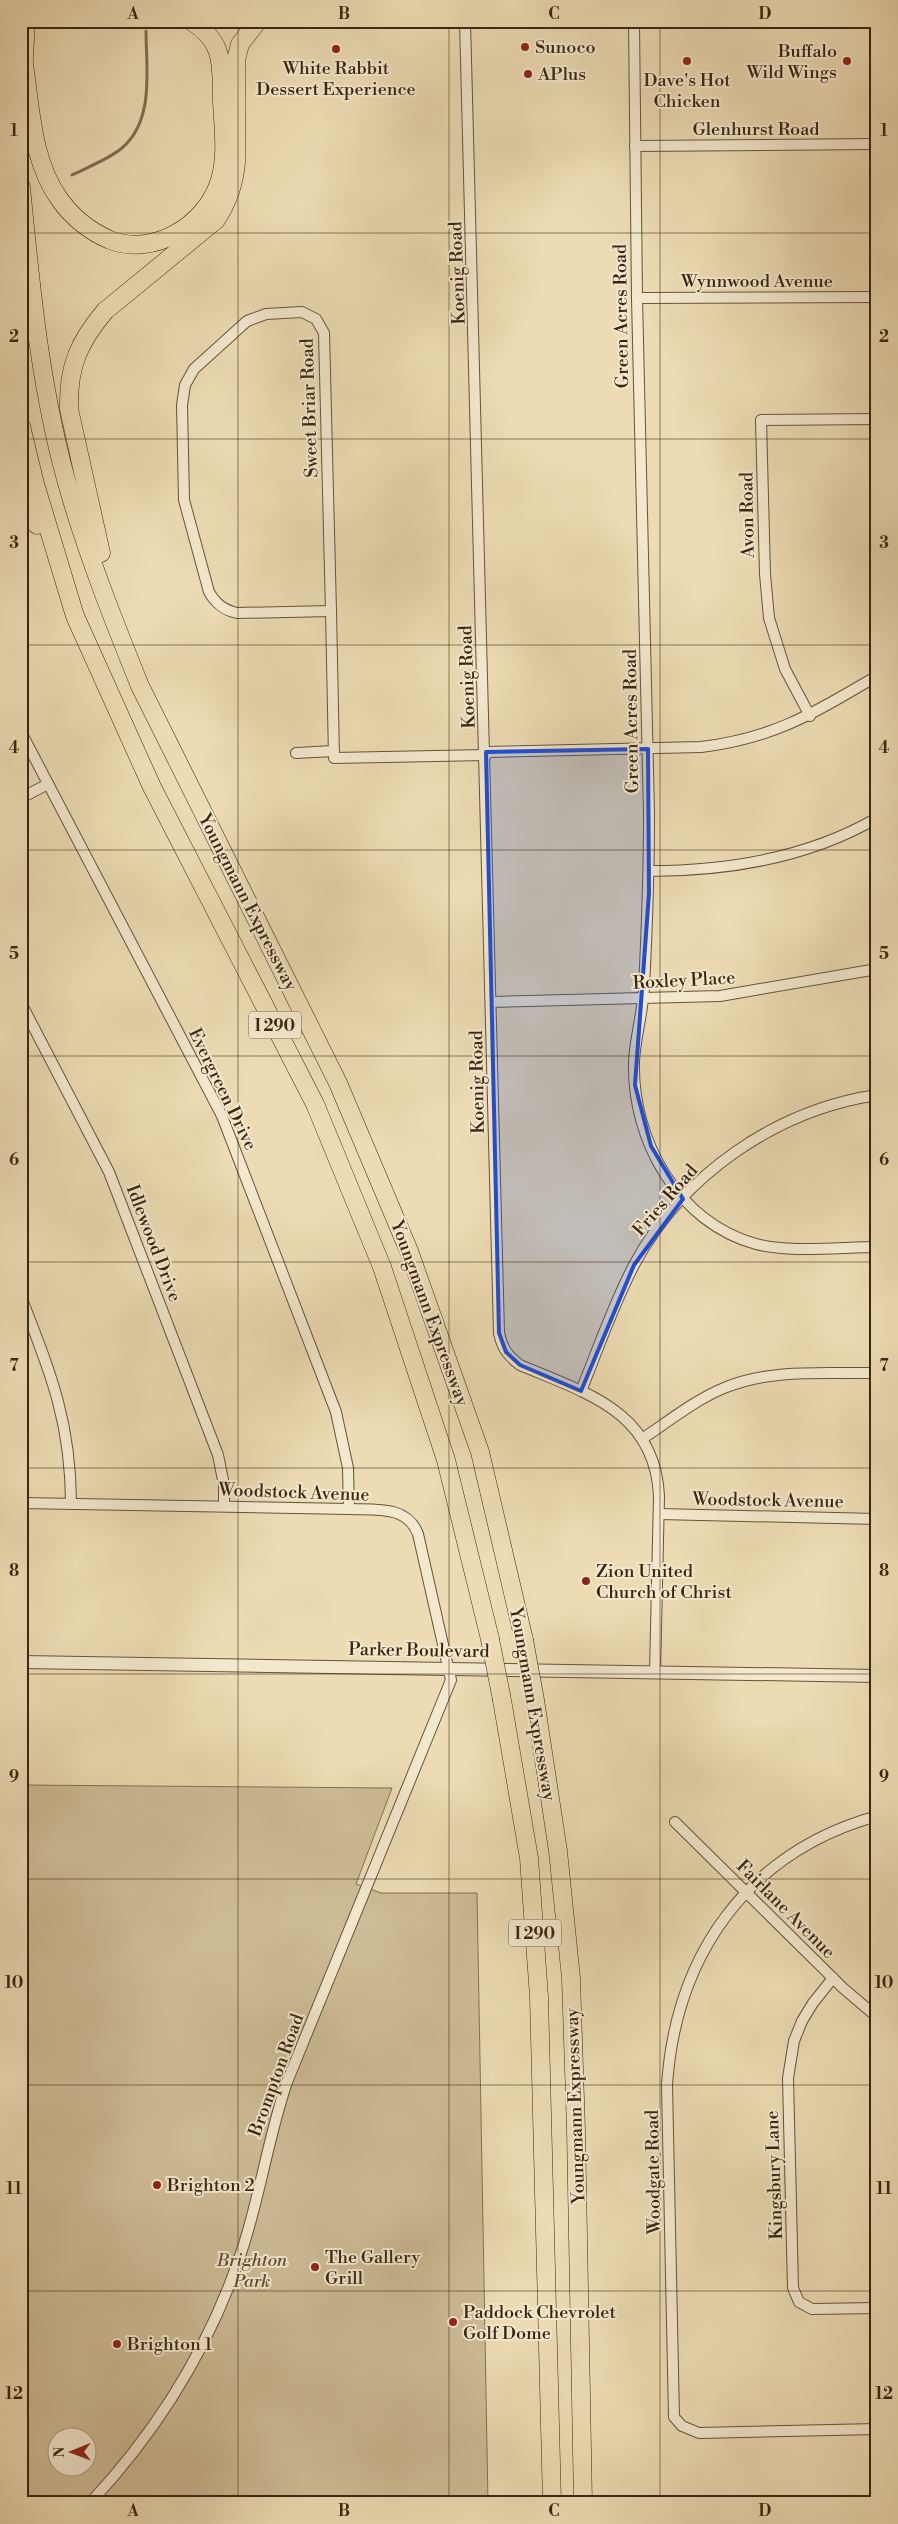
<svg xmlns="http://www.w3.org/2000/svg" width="898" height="2524" font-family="'Libre Bodoni',serif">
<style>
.green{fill:#cebc97;stroke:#847154;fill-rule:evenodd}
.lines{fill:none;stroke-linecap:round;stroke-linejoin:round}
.stream{stroke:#816d51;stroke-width:3}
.minor-casing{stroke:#675339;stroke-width:12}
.tertiary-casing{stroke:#675339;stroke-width:14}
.motorway-casing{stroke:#3b2610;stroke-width:19}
.minor{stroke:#f3e8ce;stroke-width:10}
.tertiary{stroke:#f3e8ce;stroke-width:12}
.motorway{stroke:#ecdbb3;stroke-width:18}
.motorway-bridge-casing{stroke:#3b2610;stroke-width:19;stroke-linecap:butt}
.motorway-bridge{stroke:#ecdbb3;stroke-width:18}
.marked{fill:#1d4ed8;fill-opacity:0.2;stroke:#1d4ed8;stroke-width:4;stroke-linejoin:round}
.grid{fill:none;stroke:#3b2610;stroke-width:1;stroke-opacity:0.55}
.poi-dot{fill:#8f2418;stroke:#f3e8ce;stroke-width:2}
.labels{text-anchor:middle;stroke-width:4;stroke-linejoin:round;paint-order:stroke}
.shield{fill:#f3e8ce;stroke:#726049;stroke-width:1}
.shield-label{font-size:16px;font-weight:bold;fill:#3b2610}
.poi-label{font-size:18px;fill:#3b2610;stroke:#f3e8ce;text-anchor:start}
.street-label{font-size:18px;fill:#3b2610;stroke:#f3e8ce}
.park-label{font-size:18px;font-style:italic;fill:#604c32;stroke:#f3e8ce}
.neatline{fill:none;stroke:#3b2610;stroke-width:2}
.grid-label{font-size:16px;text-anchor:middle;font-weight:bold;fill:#3b2610}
</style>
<rect width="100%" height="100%" fill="#ecdbb3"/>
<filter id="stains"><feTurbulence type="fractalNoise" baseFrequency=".004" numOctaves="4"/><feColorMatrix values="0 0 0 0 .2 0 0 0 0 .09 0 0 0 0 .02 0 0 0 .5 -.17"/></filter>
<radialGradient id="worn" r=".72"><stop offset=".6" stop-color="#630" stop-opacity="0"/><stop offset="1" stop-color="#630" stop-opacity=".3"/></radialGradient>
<!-- green -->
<path class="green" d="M21,1785L392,1788L356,1884L381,1893H477L488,2503H21ZM58,2436H88V2466H58Z"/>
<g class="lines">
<!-- stream -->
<path class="stream" d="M72,175C88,167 109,159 122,148C155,120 146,68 146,31"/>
<defs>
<g id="minor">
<path d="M465,21L499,1333C502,1348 508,1356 520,1365C586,1393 655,1411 659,1496L655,1673"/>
<path d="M634,21L637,298L649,813C649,872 647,929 644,987C643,1013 635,1037 634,1062C632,1140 678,1223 756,1244C789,1253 841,1247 877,1247"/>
<path d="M635,146L877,144"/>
<path d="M637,298L877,297"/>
<path d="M302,312L316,319L324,333L331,611L237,613C224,610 216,604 209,592L184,500L182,405L185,385L194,369L247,321L266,314Z"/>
<path d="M331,611L334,758L486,755"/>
<path d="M810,716L785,669L769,618L765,574L761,420L877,419"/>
<path d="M21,732L222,1116L336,1412L348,1468L349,1509"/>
<path d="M486,752L701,747C775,738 814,713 877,676"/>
<path d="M296,753L334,751"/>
<path d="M21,798L48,784"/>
<path d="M649,871C728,871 808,858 877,818"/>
<path d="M491,1002L720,996L877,969"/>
<path d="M21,1003L109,1172L218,1455L224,1485V1505"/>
<path d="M21,1297C50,1371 71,1422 71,1504"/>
<path d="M581,1391C598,1349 613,1305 634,1265C682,1175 776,1110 877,1095"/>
<path d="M642,1439C669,1421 695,1400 724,1388C772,1368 826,1374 877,1373"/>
<path d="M21,1503L349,1509C375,1510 407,1505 418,1534L451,1680L287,2082C269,2135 261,2190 244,2244C213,2341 159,2429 90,2503"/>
<path d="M659,1514L877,1519"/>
<path d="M877,1816C748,1852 676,1954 667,2085L674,2417L682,2426L699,2433L877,2429"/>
<path d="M675,1822L843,1988L877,2017"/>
<path d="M833,1978L813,2003L802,2021L794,2041L788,2078L793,2288L799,2302L812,2309L877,2308"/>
</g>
<path id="tertiary" d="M21,1662L877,1676"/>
<g id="motorway">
<path d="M24,65C31,110 32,162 60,200C73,218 89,231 110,240C154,257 205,225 219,183C228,157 223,127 222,100C221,64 225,42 191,21"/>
<path d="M23,76L26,21"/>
<path d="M21,187C31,291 41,397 71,497C90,561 115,624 140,686L338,1083L409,1251L480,1452L524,1640"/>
<path d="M21,426L35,484L75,616L152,787L315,1104L382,1267L446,1460L490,1639"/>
<path d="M21,486L37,525"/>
<path d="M101,553L69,409C68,367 78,343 105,311L216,220C228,202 234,185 236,163V60L240,44L258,21"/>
<path d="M502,1700L529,1858L539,1997L552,2503"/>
<path d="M535,1700L558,1851L571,1978L576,2130L583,2503"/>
</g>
</defs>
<!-- minor casing -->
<use href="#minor" class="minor-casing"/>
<!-- tertiary casing -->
<use href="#tertiary" class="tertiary-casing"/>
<!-- motorway casing -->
<use href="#motorway" class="motorway-casing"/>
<!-- minor -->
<use href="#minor" class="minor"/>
<!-- tertiary -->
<use href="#tertiary" class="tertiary"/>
<!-- motorway -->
<use href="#motorway" class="motorway"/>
<defs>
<g id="motorway-bridge">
<path d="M490,1639L502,1700"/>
<path d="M524,1640L535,1700"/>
</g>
</defs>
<!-- motorway-bridge casing -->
<use href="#motorway-bridge" class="motorway-bridge-casing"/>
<!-- motorway-bridge -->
<use href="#motorway-bridge" class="motorway-bridge"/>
</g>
<!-- marked area -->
<path class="marked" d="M648,749L649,893L635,1085L651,1146L683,1199L634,1265L581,1391L520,1365L506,1352L499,1333L486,752Z"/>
<!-- grid -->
<path class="grid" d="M238,21V2503M449,21V2503M660,21V2503M21,233H877M21,439H877M21,645H877M21,850H877M21,1056H877M21,1262H877M21,1468H877M21,1674H877M21,1879H877M21,2085H877M21,2291H877"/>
<!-- markers -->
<g class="poi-dot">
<circle cx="525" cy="47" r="5"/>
<circle cx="336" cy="49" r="5"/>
<circle cx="687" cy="61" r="5"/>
<circle cx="847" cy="61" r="5"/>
<circle cx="528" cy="74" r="5"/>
<circle cx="586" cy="1581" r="5"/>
<circle cx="157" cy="2185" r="5"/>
<circle cx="315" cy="2267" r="5"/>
<circle cx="453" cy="2322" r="5"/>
<circle cx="117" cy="2344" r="5"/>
</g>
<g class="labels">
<!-- shield labels -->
<g class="shield">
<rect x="249" y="1011.5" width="52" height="27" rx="4"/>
<rect x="509" y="1919.5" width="52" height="27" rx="4"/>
</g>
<g class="shield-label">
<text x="275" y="1031">I 290</text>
<text x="535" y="1939">I 290</text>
</g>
<!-- poi labels -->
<g class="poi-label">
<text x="535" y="53">Sunoco</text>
<text x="837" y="57" text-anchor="end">Buffalo<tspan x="837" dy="21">Wild Wings</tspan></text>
<text x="336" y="74" text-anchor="middle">White Rabbit<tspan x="336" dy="21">Dessert Experience</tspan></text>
<text x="538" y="80">APlus</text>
<text x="687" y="86" text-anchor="middle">Dave's Hot<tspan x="687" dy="21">Chicken</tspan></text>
<text x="596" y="1577">Zion United<tspan x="596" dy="21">Church of Christ</tspan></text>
<text x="167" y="2191">Brighton 2</text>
<text x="325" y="2263">The Gallery<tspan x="325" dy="21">Grill</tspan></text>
<text x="463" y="2318">Paddock Chevrolet<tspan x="463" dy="21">Golf Dome</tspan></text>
<text x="127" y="2350">Brighton 1</text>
</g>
<!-- street labels -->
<g class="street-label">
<text x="756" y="135">Glenhurst Road</text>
<text transform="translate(457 273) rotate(-92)" y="6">Koenig Road</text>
<text x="757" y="287">Wynnwood Avenue</text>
<text transform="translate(621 316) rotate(-91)" y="6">Green Acres Road</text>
<text transform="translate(309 408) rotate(-92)" y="6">Sweet Briar Road</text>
<text transform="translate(747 515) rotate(-91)" y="6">Avon Road</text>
<text transform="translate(467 677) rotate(-92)" y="6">Koenig Road</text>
<text transform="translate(631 721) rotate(-91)" y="6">Green Acres Road</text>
<text transform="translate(248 902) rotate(63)" y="6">Youngmann Expressway</text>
<text transform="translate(684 980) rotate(-3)" y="6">Roxley Place</text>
<text transform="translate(477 1082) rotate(-91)" y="6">Koenig Road</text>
<text transform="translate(223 1089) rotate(64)" y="6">Evergreen Drive</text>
<text transform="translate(665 1200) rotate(-49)" y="6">Fries Road</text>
<text transform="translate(154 1243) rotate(69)" y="6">Idlewood Drive</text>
<text transform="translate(430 1313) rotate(70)" y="6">Youngmann Expressway</text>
<text transform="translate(294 1492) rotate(2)" y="6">Woodstock Avenue</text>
<text transform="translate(768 1500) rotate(1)" y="6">Woodstock Avenue</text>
<text transform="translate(419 1650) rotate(1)" y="6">Parker Boulevard</text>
<text transform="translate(533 1704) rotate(80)" y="6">Youngmann Expressway</text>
<text transform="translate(786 1909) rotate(45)" y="6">Fairlane Avenue</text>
<text transform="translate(276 2075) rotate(-70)" y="6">Brompton Road</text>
<text transform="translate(575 2106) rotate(-92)" y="6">Youngmann Expressway</text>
<text transform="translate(653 2172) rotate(-91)" y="6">Woodgate Road</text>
<text transform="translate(774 2175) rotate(-92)" y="6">Kingsbury Lane</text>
</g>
<!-- park labels -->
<g class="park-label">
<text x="252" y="2266">Brighton<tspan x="252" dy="21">Park</tspan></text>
</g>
</g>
<!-- margin -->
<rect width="898" height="2524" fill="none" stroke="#ecdbb3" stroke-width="55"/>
<!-- north arrow -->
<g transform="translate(72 2452) rotate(269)"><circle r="24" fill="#f3e8ce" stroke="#a99a82"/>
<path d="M0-4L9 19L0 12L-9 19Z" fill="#8f2418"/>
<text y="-8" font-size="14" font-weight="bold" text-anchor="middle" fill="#3b2610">N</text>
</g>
<rect x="28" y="28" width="842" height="2468" class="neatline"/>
<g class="grid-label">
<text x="133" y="19">A</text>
<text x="344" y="19">B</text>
<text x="554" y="19">C</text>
<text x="765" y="19">D</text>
<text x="14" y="136">1</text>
<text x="884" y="136">1</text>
<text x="14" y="342">2</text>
<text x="884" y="342">2</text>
<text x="14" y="548">3</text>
<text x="884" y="548">3</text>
<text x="14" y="753">4</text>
<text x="884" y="753">4</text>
<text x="14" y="959">5</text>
<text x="884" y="959">5</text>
<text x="14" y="1165">6</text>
<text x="884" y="1165">6</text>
<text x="14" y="1371">7</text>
<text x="884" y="1371">7</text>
<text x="14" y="1576">8</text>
<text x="884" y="1576">8</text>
<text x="14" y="1782">9</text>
<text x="884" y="1782">9</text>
<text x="14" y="1988">10</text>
<text x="884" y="1988">10</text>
<text x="14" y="2194">11</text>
<text x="884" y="2194">11</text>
<text x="14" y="2399">12</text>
<text x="884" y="2399">12</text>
<text x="133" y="2516">A</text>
<text x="344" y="2516">B</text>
<text x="554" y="2516">C</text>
<text x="765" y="2516">D</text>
</g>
<rect width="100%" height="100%" filter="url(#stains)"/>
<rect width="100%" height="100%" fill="url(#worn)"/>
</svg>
